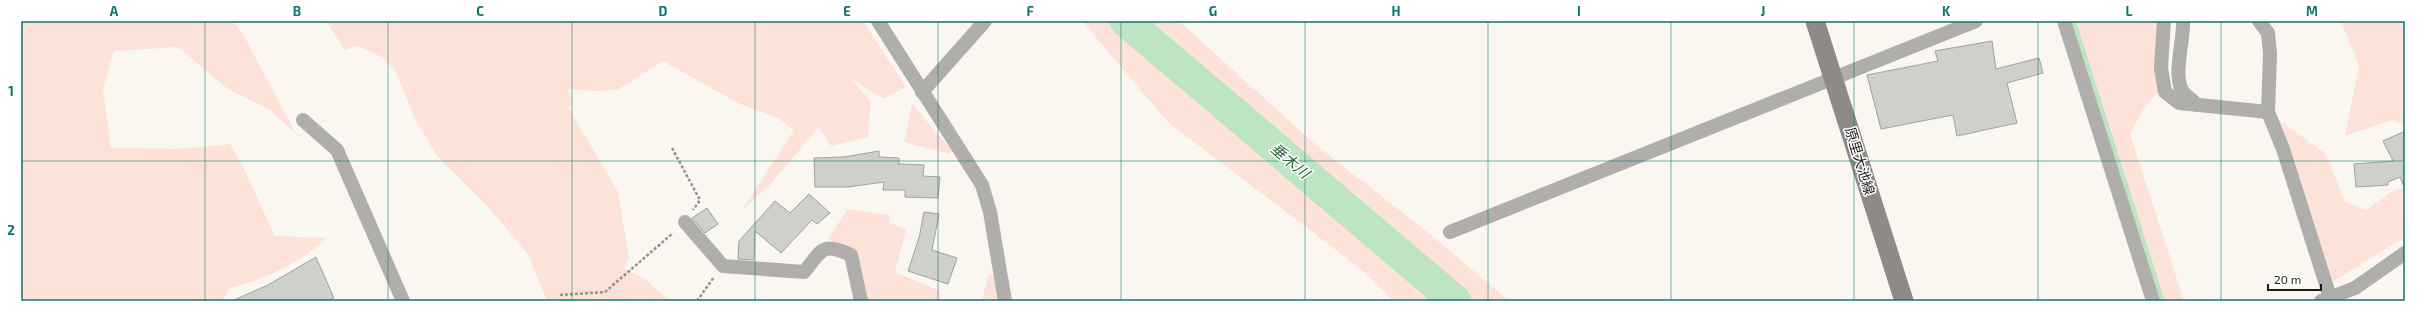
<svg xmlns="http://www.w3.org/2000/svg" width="2426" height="322" font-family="'Exo 2','Noto Sans JP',sans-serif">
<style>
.green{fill:#fde2da}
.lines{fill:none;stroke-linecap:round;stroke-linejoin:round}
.stream{stroke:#bee5c3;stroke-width:5.5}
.river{stroke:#bee5c3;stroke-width:32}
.building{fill:#ced0ca;stroke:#a0a29b}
.path{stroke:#95938e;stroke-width:2.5;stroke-dasharray:3 2;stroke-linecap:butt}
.street{stroke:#b0aeab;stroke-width:14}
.secondary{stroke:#8e8a87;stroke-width:19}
.grid{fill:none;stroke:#0f766e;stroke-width:1;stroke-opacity:0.55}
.labels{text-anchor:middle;stroke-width:3;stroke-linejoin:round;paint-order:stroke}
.street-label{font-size:14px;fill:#1b1a18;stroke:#fff}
.water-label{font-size:15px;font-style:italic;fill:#265e33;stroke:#fff}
.neatline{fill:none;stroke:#0f766e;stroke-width:1.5}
.grid-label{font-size:13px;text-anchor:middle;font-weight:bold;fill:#0f766e}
</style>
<rect width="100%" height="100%" fill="#f9f7ef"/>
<!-- green -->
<g class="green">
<path d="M21,21H233L244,36L296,134L270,110L228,89L178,47L114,51L103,89L111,148L178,149L230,144C248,172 260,206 275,236L327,238C299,264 265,279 229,288L223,301H21Z"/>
<path d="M326,21H863L906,87L884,99L851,79L871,102L868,137L831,146L819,127L769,186L742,210L794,130L778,118L740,104L663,61L619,89L597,91L567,89L572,102L568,109L570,110L618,192L629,258L624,268L645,279L669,301H547L528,254L490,209L437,156L414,117L396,72L382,57L357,46L345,50Z"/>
<path d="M1082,21H1179L1316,145L1430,234L1509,301H1394L1357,266L1168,122Z"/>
<path d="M2063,21H2159L2164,86L2144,108L2130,134L2184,301H2157Z"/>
<path d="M2341,21H2405V125L2392,120L2345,136L2359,66Z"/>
<path d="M912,104L952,151L949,154L904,142Z"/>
<path d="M2279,120L2326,154L2345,202L2366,210L2394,190L2405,188V237L2326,286Z"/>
<path d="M848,209L890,215L889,222L906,230L895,272L940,291L941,301H861L856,252L828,239Z"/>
<path d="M993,273L999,301H982L988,276Z"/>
</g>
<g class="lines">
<!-- stream -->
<path class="stream" d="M2073,21L2162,301"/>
<!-- river -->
<path class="river" d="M1126,21L1455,301"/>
</g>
<!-- building -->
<g class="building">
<path d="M1992,41L1996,69L2039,58L2043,73L2007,83L2017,123L1957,136L1953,115L1881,129L1867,75L1938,61L1935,51Z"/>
<path d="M2405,131V189L2400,177L2388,182V185L2356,187L2354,164L2393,161L2383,141Z"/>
<path d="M879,151V157L899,158V164L924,165L923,176L940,177L938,198L905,197V190H883L884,182L848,187H815L814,158L844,157Z"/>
<path d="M809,194L830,213L817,224L812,220L781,253L755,231L754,260L738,259L739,241L775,201L790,213Z"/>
<path d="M707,208L718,224L705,233L692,218Z"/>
<path d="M924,212L939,214L932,250L957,258L948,284L908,271L919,238Z"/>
<path d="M316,257L334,298L326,301H232L268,285Z"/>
</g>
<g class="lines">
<!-- path -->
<g class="path">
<path d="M672,148L700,200L693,210"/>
<path d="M560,295L605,292L673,233"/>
<path d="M697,301L714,277"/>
</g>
<!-- street -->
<g class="street">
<path d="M878,21L982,185L990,212L1005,301"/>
<path d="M2064,21L2153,301"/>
<path d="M2164,21L2161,68L2165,92L2179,103L2268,112"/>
<path d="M2183,21C2184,41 2173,73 2182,90C2184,95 2193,100 2197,105"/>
<path d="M2259,21L2268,33L2270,53L2268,112L2283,149L2330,297"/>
<path d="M922,92L985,21"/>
<path d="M303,120L337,150L403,301"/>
<path d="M685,222L723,266L804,272C823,249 821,242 851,255L861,301"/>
<path d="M1450,232L1976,21"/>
<path d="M2321,301L2355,288L2405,253"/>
</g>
<!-- secondary -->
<path class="secondary" d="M1815,21L1904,301"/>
</g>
<!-- grid -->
<path class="grid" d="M205,21V301M388,21V301M572,21V301M755,21V301M938,21V301M1121,21V301M1305,21V301M1488,21V301M1671,21V301M1854,21V301M2038,21V301M2221,21V301M21,161H2405"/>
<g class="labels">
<!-- street labels -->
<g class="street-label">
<text transform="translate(1860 161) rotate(73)" y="5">原里大池線</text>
</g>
<!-- water labels -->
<g class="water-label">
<text transform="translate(1290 161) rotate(40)" y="5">垂木川</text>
</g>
</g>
<!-- border -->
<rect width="2426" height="322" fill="none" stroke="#ffffff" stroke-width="44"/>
<!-- scale -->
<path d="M2268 284v6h53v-6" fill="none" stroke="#1b1a18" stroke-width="2"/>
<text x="2274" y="284" font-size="12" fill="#1b1a18" stroke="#ffffff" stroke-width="3" paint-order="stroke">20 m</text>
<rect x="22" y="22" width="2382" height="278" class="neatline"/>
<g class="grid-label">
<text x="114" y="16">A</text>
<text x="297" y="16">B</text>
<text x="480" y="16">C</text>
<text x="663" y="16">D</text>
<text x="847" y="16">E</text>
<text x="1030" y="16">F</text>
<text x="1213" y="16">G</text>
<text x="1396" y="16">H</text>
<text x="1579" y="16">I</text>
<text x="1763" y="16">J</text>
<text x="1946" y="16">K</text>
<text x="2129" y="16">L</text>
<text x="2312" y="16">M</text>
<text x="11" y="96">1</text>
<text x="11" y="235">2</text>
</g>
</svg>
